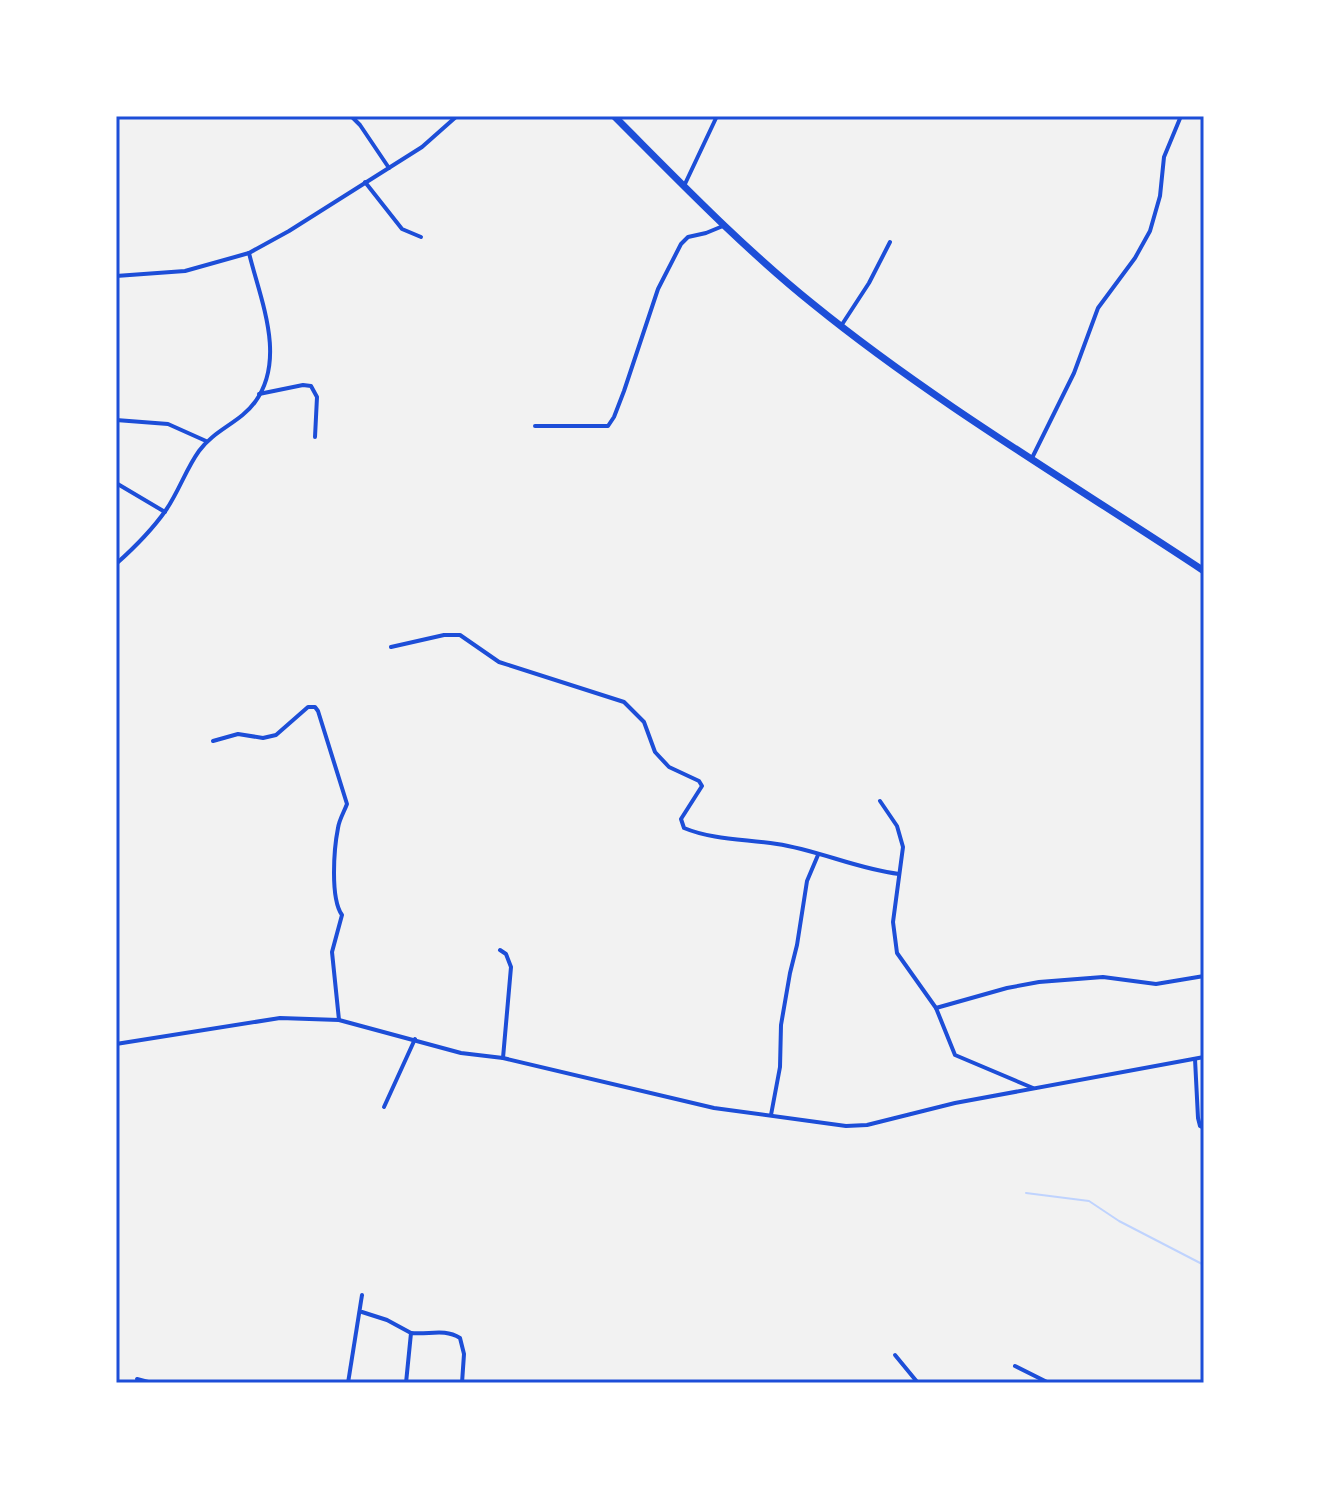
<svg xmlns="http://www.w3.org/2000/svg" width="1320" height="1499" font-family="'Exo 2',sans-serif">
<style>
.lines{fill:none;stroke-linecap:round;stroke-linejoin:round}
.stream{stroke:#bfd3fe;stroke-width:2}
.minor{stroke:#1d4ed8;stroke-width:4}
.primary{stroke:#1d4ed8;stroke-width:7}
.neatline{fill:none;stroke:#1d4ed8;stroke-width:3}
</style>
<rect width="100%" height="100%" fill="#f2f2f2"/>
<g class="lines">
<!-- stream -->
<path class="stream" d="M1026,1193L1089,1201L1119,1221L1204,1265"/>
<!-- minor -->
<g class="minor">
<path d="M351,116L360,125L389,168"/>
<path d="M365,182L402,229L421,237"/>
<path d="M684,186L717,116"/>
<path d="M116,276L185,271L249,253L289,231L422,147L457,116"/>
<path d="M841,326L869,283L890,242"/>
<path d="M259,394L303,385L311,386L317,397L315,437"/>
<path d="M116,420L168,424L206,441"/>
<path d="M535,426H608L614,417L624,391L658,289L681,244L688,237L706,233L723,226"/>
<path d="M1032,458L1074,373L1098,308L1135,258L1150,231L1160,196L1164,157L1181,116"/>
<path d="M116,483L165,512"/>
<path d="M116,564C134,548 152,530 166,510C179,491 186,469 199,451C214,430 241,422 255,402C287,358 260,299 249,253"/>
<path d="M391,647L444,635H460L499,662L624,702L644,722L655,752L669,767L699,781L702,786L681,819L684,828C713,840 745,839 777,844C818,850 857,869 899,874"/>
<path d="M213,741L238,734L263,738L276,735L308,707H315L318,711L347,804C344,812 339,820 338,828C334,848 330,898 342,915L332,952L339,1020"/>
<path d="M880,801L897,826L903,847L893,922L897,953L936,1008L955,1055L1033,1088"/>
<path d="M500,950L506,954L511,967L503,1058"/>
<path d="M936,1008L1007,988L1039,982L1103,977L1156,984L1204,976"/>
<path d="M116,1044L280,1018L339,1020L461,1053L503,1058L714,1108L846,1126L867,1125L955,1103L1204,1057"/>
<path d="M1195,1059L1198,1118L1200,1126L1204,1128"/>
<path d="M384,1107L415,1039"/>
<path d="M771,1115L780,1067L781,1025L790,973L797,945L807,881L818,855"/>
<path d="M362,1312L387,1320L411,1333"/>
<path d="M895,1355L918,1383"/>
<path d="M1015,1366L1049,1383"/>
<path d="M137,1379L152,1383"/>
<path d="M348,1383L362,1295"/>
<path d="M406,1383L411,1333C429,1335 444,1328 460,1338L464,1354L462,1383"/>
</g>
<!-- primary -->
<path class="primary" d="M614,116C678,180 741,246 813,304C935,403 1073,484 1204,571"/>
</g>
<!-- border -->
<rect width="1320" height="1499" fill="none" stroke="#ffffff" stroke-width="236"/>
<rect x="118" y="118" width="1084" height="1263" class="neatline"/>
</svg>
